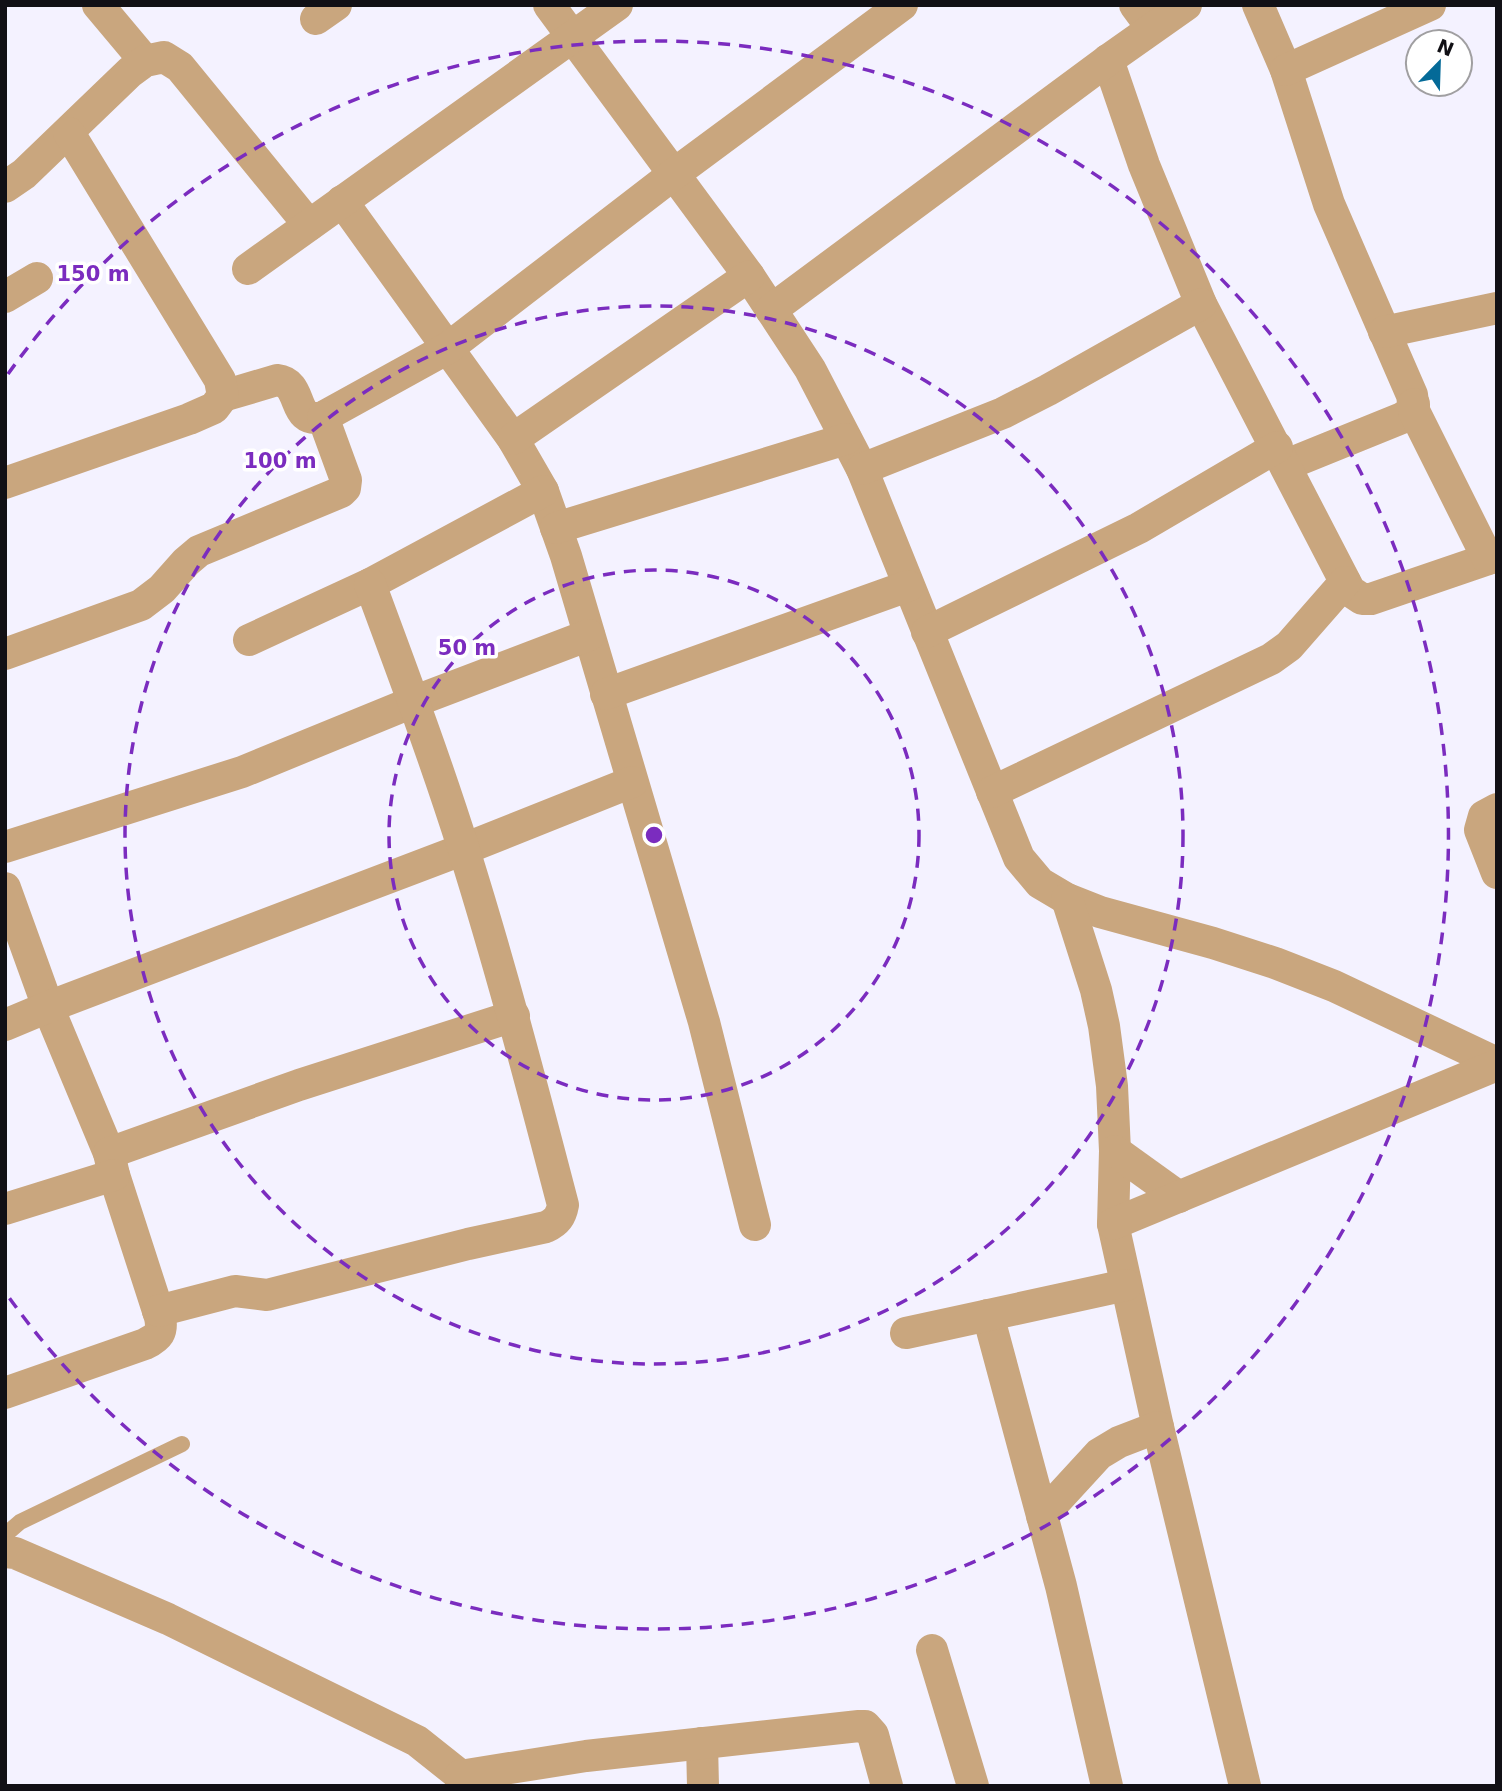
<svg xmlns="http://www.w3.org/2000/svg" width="1502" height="1791" font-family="'DejaVu Sans',sans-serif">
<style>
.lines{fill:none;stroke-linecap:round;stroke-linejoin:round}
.lane{stroke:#c9a67e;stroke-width:16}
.street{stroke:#c9a67e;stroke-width:32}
.ring{fill:none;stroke:#7b2cbf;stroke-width:3.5;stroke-dasharray:12 9}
.centre{fill:#7b2cbf;stroke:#fff;stroke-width:3.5}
.ring-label{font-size:21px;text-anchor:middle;font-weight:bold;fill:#7b2cbf;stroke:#fff;stroke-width:7;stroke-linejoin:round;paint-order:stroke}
</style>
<rect width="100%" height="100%" fill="#f4f2ff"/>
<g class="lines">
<!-- lane -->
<path class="lane" d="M5,1535L20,1522L182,1444"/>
<!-- street -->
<g class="street">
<path d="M98,5L145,61"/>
<path d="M549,5L749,276L810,369L862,469L1019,858L1040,883L1067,899L1100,912L1213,943L1275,963L1334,986L1497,1063"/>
<path d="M1135,5L1152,28"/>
<path d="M1258,5L1286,70L1329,204L1412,395C1414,407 1413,412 1402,418L1286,465"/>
<path d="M316,19L336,5"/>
<path d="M1108,60L1144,165L1201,304L1350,591L1362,599H1371L1497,556"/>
<path d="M1286,70L1430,5"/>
<path d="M5,187L24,174L130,72L145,61L164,57L180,67L309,225"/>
<path d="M342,201L513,439L543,491L566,556L704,1022L755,1225"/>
<path d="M248,269L617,5"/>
<path d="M5,297L37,278"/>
<path d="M771,310L1108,60L1186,5"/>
<path d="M1384,332L1497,308"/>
<path d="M223,396L277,380C305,383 290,425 323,417L448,348L674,174L902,5"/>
<path d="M1414,404V411L1488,559"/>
<path d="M513,439L749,276"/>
<path d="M862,469L1003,413L1048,390L1201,304"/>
<path d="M5,483L189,419L214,408L223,396L220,380L69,133"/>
<path d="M556,528L846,439"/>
<path d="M927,632L1139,528L1277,447"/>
<path d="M249,640L370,584L543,491"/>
<path d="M5,654L141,605L162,589L186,562L199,551L341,492L345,488L346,480L323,417"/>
<path d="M606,694L908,586"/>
<path d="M992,792L1271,659L1289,646L1345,582"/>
<path d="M1497,809L1484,816L1480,830L1497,873"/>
<path d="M5,847L242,772L413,702L589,635"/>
<path d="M5,888L48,1007L109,1153L114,1175L160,1317C163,1332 159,1337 145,1344L5,1393"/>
<path d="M1067,899L1096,990L1104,1026L1112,1086L1115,1151L1113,1224L1158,1427L1245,1786"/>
<path d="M5,1025L48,1007L464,849L632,782"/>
<path d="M1115,1151L1179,1197"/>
<path d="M109,1153L299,1085L514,1016"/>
<path d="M5,1209L114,1175"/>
<path d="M1113,1224L1497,1065"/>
<path d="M158,1311L235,1291L267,1295L468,1244L546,1227C557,1222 561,1216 563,1205C532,1086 501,968 464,850C436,761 403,673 370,584"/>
<path d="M988,1315L1061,1586L1107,1786"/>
<path d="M906,1333L1126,1285"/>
<path d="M1042,1516L1099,1454L1119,1442L1158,1427"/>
<path d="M5,1552L15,1553L168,1619L417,1741L456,1772L469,1786"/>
<path d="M932,1650L973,1786"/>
<path d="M702,1743L703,1786"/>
<path d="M460,1776L586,1756L859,1726H865L873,1735L887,1786"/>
</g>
</g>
<!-- distance rings -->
<g class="ring">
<circle cx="654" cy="835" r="265"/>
<circle cx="654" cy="835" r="529"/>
<path d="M8 374A794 794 0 1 1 8 1296"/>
</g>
<circle cx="654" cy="835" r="10" class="centre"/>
<g class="ring-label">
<text x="93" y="281">150 m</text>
<text x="280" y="468">100 m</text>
<text x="467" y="655">50 m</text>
</g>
<!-- border -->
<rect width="1502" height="1791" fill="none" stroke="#111015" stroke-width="14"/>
<!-- north arrow -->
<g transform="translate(1439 63) rotate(23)"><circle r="33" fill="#ffffff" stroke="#a09fa1" stroke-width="2"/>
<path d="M0-5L12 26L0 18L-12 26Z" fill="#046a98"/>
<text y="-10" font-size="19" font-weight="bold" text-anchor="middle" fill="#111015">N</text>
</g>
</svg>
